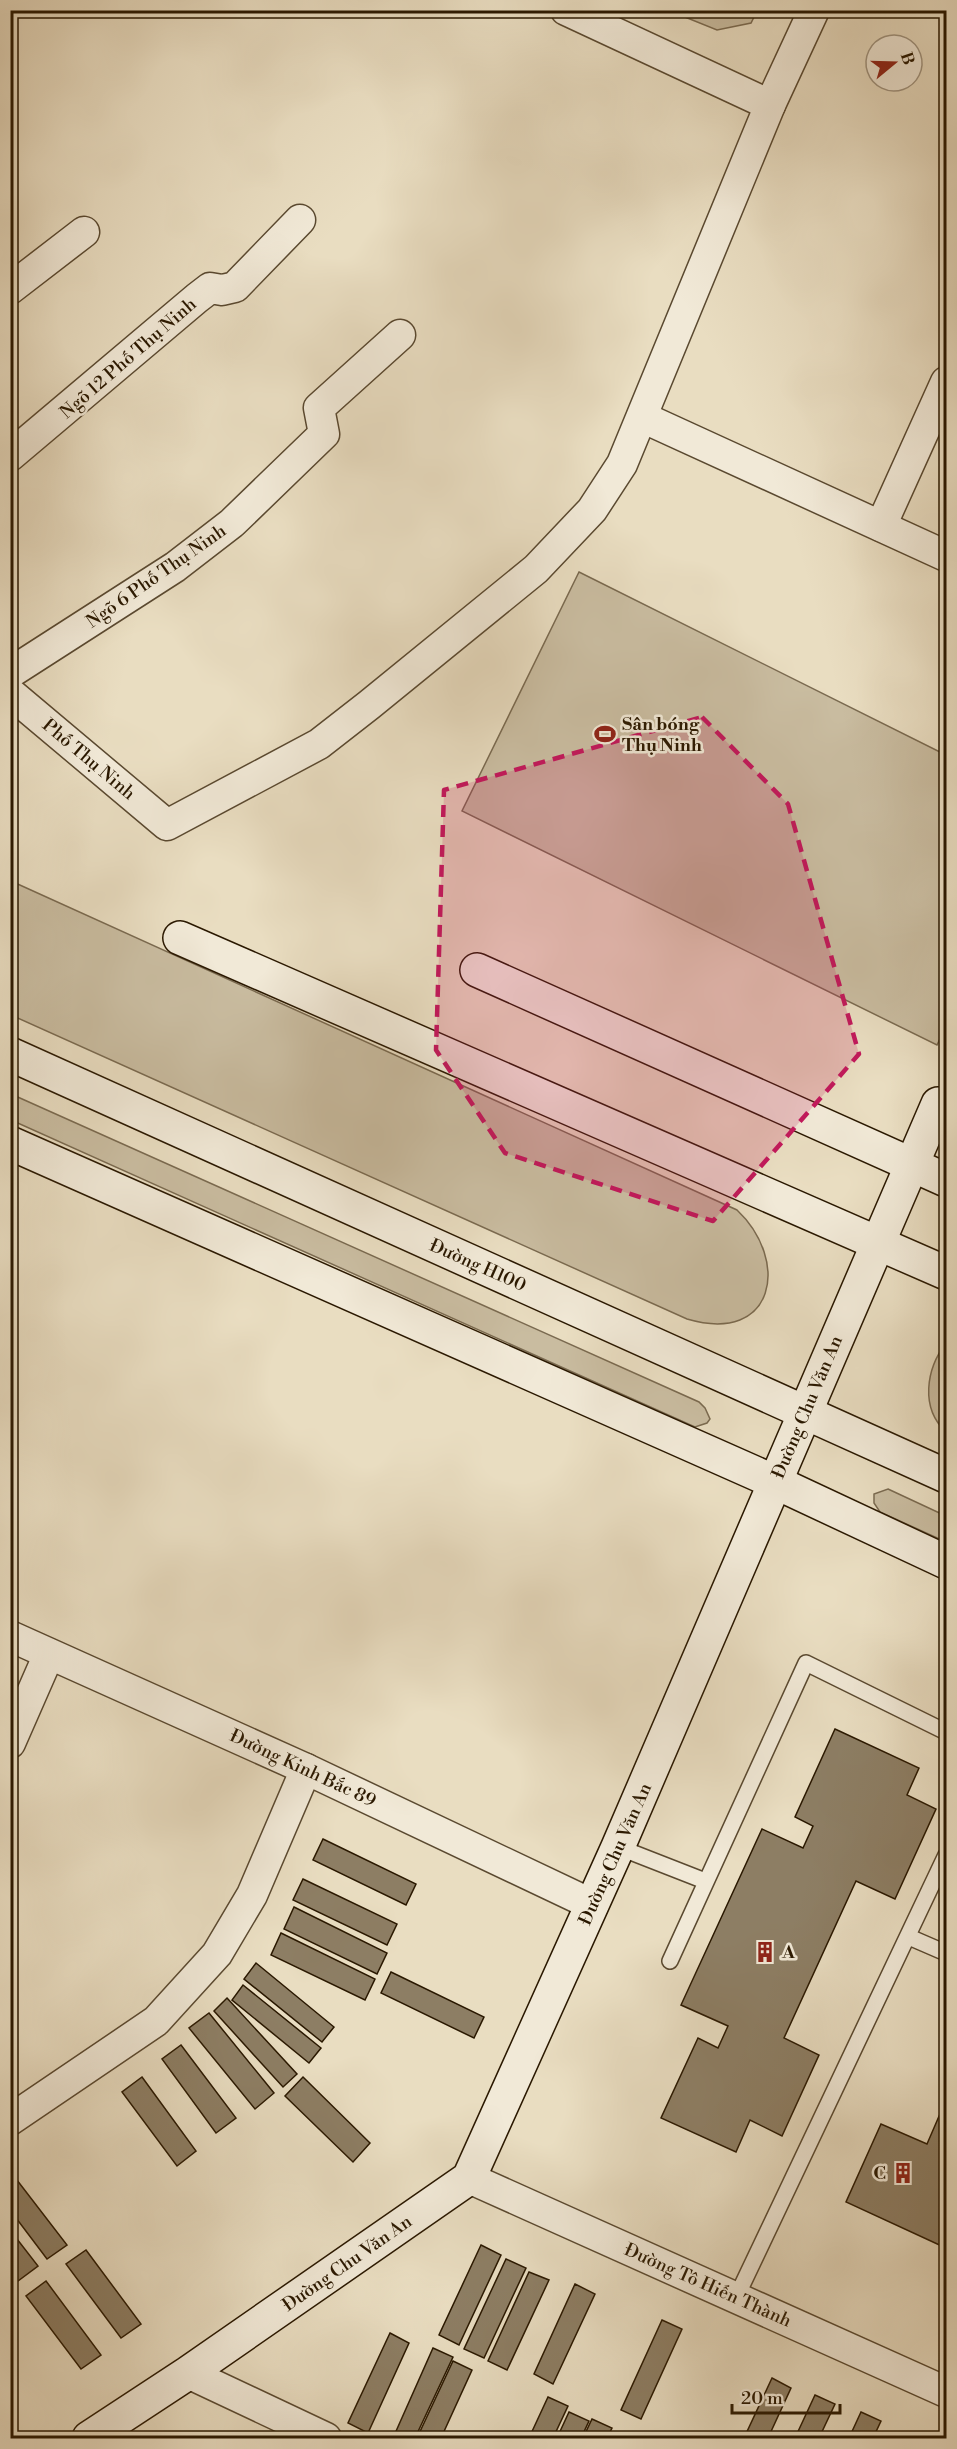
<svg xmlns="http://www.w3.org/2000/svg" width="957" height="2449" font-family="'Libre Bodoni',serif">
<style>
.green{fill:#c9bca0;stroke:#7a6a50;stroke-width:1.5}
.building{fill:#8d7e64;stroke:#2a1800;stroke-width:1.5}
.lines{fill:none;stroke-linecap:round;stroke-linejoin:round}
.lane-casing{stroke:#5a4930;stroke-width:18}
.street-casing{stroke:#5a4930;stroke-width:33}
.secondary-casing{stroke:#2a1800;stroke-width:36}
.lane{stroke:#f1e9d7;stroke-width:15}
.street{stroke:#f1e9d7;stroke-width:30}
.secondary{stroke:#f1e9d7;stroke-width:33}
.marked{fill:#c2185b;fill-opacity:0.2;stroke:#c2185b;stroke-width:4.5;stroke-dasharray:12 8;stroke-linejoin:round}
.labels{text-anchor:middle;stroke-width:5;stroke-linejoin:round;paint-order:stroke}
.street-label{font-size:18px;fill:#2a1800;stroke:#f1e9d7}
.poi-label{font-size:18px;font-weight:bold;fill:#2a1800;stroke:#f1e9d7;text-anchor:start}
</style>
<rect width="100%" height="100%" fill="#e9ddc1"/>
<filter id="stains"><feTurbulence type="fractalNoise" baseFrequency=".00333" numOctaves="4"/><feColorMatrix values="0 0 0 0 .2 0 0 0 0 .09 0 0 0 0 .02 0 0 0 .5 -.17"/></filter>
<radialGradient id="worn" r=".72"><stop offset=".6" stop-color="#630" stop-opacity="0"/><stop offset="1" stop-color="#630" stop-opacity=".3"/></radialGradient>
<!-- green -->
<g class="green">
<path d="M670,11H757L751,23L717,30Z"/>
<path d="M579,572L946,755V1026L937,1045L462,811Z"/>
<path d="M11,881L737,1210C790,1260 776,1345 687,1319L11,1015Z"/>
<path d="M11,1094L699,1402L705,1408L710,1419L707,1423L695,1427L11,1120Z"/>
<path d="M946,1343V1432C920,1408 926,1369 946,1343Z"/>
<path d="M888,1489L946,1516V1542L880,1512L874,1503V1494Z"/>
</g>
<!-- building -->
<g class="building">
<path d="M835,1729L919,1768L907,1795L936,1809L895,1899L856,1881L784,2038L819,2055L782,2136L750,2120L736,2152L661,2118L698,2038L718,2048L728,2026L681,2005L762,1829L803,1848L813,1826L795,1817Z"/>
<path d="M323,1839L416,1884L406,1905L313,1860Z"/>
<path d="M303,1879L397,1924L387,1945L293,1900Z"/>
<path d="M294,1907L387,1953L377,1974L284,1929Z"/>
<path d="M281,1933L375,1979L365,2000L271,1955Z"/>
<path d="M256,1963L334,2027L322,2042L244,1979Z"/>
<path d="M391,1972L484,2017L474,2038L381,1993Z"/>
<path d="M243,1985L321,2048L309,2063L232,2000Z"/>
<path d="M227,1998L297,2074L283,2087L214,2011Z"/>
<path d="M209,2013L274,2093L255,2109L189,2028Z"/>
<path d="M181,2045L236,2118L216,2133L162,2059Z"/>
<path d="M142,2077L196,2151L177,2166L122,2092Z"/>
<path d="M303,2077L370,2143L353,2162L285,2096Z"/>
<path d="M946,2100V2248L846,2202L881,2124L927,2144Z"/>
<path d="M10,2171L67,2245L47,2259L10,2210Z"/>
<path d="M10,2230L38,2266L18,2281L10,2271Z"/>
<path d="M481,2245L501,2255L459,2345L439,2335Z"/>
<path d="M86,2250L141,2324L121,2338L66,2264Z"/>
<path d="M506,2259L526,2268L484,2358L464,2349Z"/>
<path d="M529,2272L549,2280L507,2370L488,2361Z"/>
<path d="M46,2281L101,2355L81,2369L26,2296Z"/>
<path d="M575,2284L595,2294L553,2384L534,2374Z"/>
<path d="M662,2320L682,2329L641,2419L621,2410Z"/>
<path d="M390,2333L409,2343L368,2433L348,2423Z"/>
<path d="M433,2348L453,2357L415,2438H393Z"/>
<path d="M453,2361L472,2370L441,2438H417Z"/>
<path d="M772,2378L791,2388L768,2438H744Z"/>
<path d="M815,2395L835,2404L819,2438H795Z"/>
<path d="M548,2397L568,2406L553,2438H529Z"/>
<path d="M569,2412L589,2421L581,2438H557Z"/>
<path d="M861,2412L881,2421L873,2438H849Z"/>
<path d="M592,2419L612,2428L607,2438H583Z"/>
</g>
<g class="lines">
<defs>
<g id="lane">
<path d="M618,1847L705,1881"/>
<path d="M909,1937L946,1953"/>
<path d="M670,1961L806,1663L946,1732"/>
<path d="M736,2298L946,1855"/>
</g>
<g id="street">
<path d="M770,105L814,10"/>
<path d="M10,289L84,232"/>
<path d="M642,417L946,556"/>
<path d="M10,456L197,298L210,288L222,290L235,287L300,220"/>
<path d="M881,526L946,382"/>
<path d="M10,673L175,567L232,523L324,434L319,408L400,335"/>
<path d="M10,693L167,825L319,744L369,705L536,569L592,510L622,464L770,105L566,10"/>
<path d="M10,1636L306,1769L593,1905"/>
<path d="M10,1743L49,1654"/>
<path d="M10,2120L156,2021L217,1954L252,1895L306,1769"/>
<path d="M469,2178L946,2392"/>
<path d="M188,2373L326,2438"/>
</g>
<g id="secondary">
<path d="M180,938L946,1273"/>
<path d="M477,970L946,1180"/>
<path d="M10,1054L946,1476"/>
<path d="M10,1143L775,1482L946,1562"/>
<path d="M89,2438L188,2373L469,2178L618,1847L938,1104"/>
</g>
</defs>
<!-- lane casing -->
<use href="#lane" class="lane-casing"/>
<!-- street casing -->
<use href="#street" class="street-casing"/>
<!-- secondary casing -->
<use href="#secondary" class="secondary-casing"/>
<!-- lane -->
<use href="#lane" class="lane"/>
<!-- street -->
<use href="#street" class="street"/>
<!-- secondary -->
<use href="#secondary" class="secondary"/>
</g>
<!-- marked area -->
<path class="marked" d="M702,717L788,804L859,1054L713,1221L505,1153L436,1050L444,790Z"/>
<!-- icons -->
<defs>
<symbol id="stadium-bare" viewBox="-9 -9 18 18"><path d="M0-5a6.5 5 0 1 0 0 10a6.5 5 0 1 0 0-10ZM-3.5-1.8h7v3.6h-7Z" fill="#8f2418" stroke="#f1e9d7" stroke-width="2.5" paint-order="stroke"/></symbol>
<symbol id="building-bare" viewBox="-9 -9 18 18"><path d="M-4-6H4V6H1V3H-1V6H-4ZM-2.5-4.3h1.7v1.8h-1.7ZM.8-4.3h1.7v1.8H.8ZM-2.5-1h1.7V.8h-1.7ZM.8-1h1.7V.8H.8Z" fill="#8f2418" stroke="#f1e9d7" stroke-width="2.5" paint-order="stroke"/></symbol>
</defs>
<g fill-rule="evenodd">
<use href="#stadium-bare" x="590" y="719" width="30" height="30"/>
<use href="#building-bare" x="750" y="1937" width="30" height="30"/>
<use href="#building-bare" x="888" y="2158" width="30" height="30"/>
</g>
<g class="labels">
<!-- street labels -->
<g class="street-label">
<text transform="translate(128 358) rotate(-41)" y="6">Ngõ 12 Phố Thụ Ninh</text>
<text transform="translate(156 576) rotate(-35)" y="6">Ngõ 6 Phố Thụ Ninh</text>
<text transform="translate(89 759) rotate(40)" y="6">Phố Thụ Ninh</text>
<text transform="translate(478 1265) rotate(24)" y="6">Đường H100</text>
<text transform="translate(807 1407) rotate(-67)" y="6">Đường Chu Văn An</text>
<text transform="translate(303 1768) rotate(25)" y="6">Đường Kinh Bắc 89</text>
<text transform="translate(615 1854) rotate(-66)" y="6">Đường Chu Văn An</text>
<text transform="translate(347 2263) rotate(-35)" y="6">Đường Chu Văn An</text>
<text transform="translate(708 2285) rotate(24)" y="6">Đường Tô Hiến Thành</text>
</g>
<!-- poi labels -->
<g class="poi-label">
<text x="622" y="730">Sân bóng<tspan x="622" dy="21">Thụ Ninh</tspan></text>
<text x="782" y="1958">A</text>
<text x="886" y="2179" text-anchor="end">C</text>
</g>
</g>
<!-- margin -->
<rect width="957" height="2449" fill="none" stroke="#e9ddc1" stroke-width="36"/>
<rect x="12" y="12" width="933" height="2425" fill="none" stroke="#2a1800" stroke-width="3"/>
<rect x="18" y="18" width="921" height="2413" fill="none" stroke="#2a1800" stroke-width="1.5"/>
<!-- north arrow -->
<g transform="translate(894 63) rotate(71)"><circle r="28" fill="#f1e9d7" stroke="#a19581" stroke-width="1.5"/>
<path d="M0-4.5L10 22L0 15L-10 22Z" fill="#8f2418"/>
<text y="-9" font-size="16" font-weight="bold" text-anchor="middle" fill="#2a1800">B</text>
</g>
<!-- scale -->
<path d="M732 2404v9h108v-9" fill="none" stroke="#2a1800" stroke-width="3"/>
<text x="741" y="2404" font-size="18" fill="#2a1800" stroke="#f1e9d7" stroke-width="4.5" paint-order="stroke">20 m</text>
<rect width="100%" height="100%" filter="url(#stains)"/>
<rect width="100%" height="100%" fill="url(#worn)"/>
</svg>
